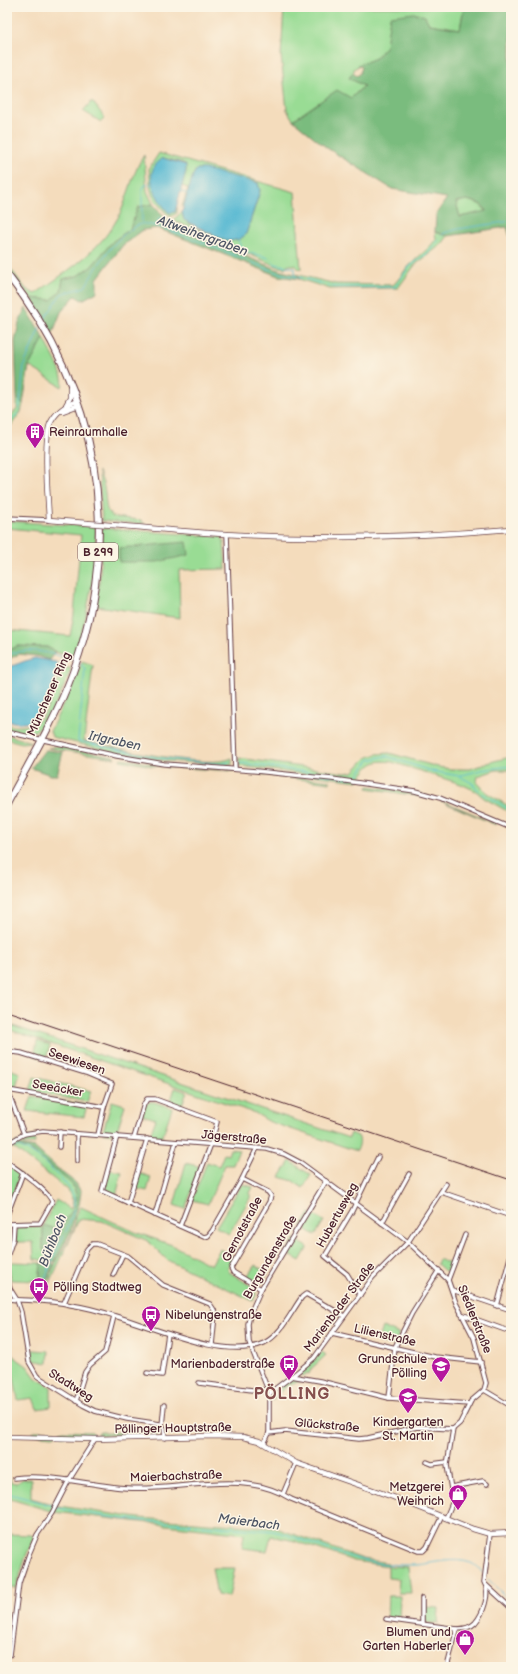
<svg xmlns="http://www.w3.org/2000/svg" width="518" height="1674" font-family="'Balsamiq Sans',sans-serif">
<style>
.green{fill:#99dc94;stroke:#727e60}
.forest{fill:#7abc7e;stroke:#626e54;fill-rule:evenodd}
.water{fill:#54b8d2;stroke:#4f6c7e}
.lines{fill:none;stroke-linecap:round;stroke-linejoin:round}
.stream{stroke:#54b8d2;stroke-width:1}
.minor-casing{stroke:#643b41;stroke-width:5.5}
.tertiary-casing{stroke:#643b41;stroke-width:6}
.primary-casing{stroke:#643b41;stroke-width:8}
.minor{stroke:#fff;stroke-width:3.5}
.tertiary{stroke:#fff;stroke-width:4.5}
.primary{stroke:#fff;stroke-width:6}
.rail{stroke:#4a1f2b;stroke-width:1}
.tertiary-bridge-casing{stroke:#643b41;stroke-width:6;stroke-linecap:butt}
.tertiary-bridge{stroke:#fff;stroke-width:4.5}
.labels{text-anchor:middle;stroke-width:3;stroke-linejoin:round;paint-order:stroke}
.shield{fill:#fcf5e5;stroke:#7f5f63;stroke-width:1}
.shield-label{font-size:11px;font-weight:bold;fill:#4a1f2b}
.poi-label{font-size:12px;fill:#4a1f2b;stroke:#fcf5e5;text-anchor:end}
.street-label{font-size:12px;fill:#4a1f2b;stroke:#fcf5e5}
.water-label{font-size:13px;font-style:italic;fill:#4e5565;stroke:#fcf5e5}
.district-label{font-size:16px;font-weight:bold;letter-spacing:1px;fill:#86504f;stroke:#fcf5e5}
</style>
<rect width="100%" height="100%" fill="#fcf5e5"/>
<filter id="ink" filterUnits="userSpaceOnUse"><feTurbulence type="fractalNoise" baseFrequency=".025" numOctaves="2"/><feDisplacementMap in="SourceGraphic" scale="8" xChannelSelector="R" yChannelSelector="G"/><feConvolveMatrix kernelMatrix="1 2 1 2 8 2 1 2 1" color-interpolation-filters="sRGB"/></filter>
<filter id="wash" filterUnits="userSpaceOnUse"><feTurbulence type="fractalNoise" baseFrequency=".012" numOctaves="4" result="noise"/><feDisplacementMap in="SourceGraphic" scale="16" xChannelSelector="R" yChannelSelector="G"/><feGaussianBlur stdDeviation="0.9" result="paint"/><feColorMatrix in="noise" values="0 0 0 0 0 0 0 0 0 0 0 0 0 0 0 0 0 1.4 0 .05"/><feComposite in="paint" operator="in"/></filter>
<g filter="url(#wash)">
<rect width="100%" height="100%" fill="#f4dcbc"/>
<!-- green -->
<g class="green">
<path d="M284,7H464L460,29L429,24L386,46L376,58L355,68L353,73L349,78L364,86L351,98L297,117L293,120L287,110L281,56Z"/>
<path d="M92,101L105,118L101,122L83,111Z"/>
<path d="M159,153L295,192L301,269H299L295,265H287L285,268L278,267L173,220L182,212C181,226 215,236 226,241C234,241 241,240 246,234L260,191L258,183L200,169L195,171L184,206L182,207L188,188L182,186L186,171L184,163L163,158L153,182L158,198L169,213L175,212L177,207V213L172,216H169L156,202L152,195L150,187L149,168Z"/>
<path d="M144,155L147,191L153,204L138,207L130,229L112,242L91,267L77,276L63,279L61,291L51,300L31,298L7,269V264L26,289L35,294C63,274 94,255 113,226C128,204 130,176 144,155Z"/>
<path d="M467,200C475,202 483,204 486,212L460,217L456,202Z"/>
<path d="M435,232L448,236L442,244L415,265L398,288L330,289L299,279V275L336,284L393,285C400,279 403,271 410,265C420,255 427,251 436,239Z"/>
<path d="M44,338C49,349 66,375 62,387L29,366Z"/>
<path d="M17,398L23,404L21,412L7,431V420L17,409Z"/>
<path d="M99,471C100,476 103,482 104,487C107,497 103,511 113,517L141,520L145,524L102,521Z"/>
<path d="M7,521L96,527L94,573L85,620L75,656L58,653L47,647L17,646L7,652V630L70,636L74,614L81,535L7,528Z"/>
<path d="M102,528L222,537L224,542L226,569L179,570L180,618L96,606L100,576Z"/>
<path d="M82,661L93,665L84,741C112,747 210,770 232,758V765L165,761L118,753L52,737L50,731L71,688Z"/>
<path d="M67,668H71C66,683 49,725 35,731C26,734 16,732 7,730V725C41,731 46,714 56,686C59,679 60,672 67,668Z"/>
<path d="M7,735L31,742L22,743L7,739Z"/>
<path d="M58,746L113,756L115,758L48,748Z"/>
<path d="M389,753L438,767L451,769H470L494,761L511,757V770H496L478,776L477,782L487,793L510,807L511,821L507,811L484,798L476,791L461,784L392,762C372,759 369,765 358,781L239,766V758L345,773L353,772L366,758L377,754Z"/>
<path d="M121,758L162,766H152L120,760Z"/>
<path d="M166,766L233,770L234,771L166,767Z"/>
<path d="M258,772L330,781V783L258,774Z"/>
<path d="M368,786L416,793L436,799L367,788Z"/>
<path d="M441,801H443L497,824L496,825Z"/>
<path d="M7,1024L349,1138L351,1133L358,1136C361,1141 359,1146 357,1151L270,1122L255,1113L7,1029Z"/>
<path d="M37,1041L50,1045L46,1059L34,1056Z"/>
<path d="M7,1068L20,1073L15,1089L10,1088L7,1083Z"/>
<path d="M34,1077L91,1091L87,1102L30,1091Z"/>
<path d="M175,1088L187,1092L181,1107L170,1103Z"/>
<path d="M32,1096L87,1105L84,1117L27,1111Z"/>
<path d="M112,1101L125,1105L116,1134L104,1133L103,1131Z"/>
<path d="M149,1102H154L172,1108L162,1138L149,1137L156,1119L142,1115L145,1105Z"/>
<path d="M34,1136L35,1143L33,1144H23L19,1141Z"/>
<path d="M15,1143L19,1147L29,1149L72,1184L77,1196V1203L74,1211L63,1221L60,1230L43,1225L56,1200L71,1209L73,1201L68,1190L11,1146Z"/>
<path d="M230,1149L239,1150L233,1165H225L208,1204L192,1200L207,1162L219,1166L224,1154L228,1155Z"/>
<path d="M290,1161L311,1175L303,1188L293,1181L280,1177Z"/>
<path d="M186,1163L201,1167L185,1209L174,1205Z"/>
<path d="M7,1165L20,1174L7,1210Z"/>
<path d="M109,1170L122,1172L116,1196L107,1192L105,1184Z"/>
<path d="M138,1173L151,1177L147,1191L134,1188Z"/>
<path d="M242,1184L253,1187L250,1193V1198L229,1234L216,1227Z"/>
<path d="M81,1207L135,1232L172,1245L211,1265L220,1249L233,1257L228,1267L229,1272L251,1286L255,1289L256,1295L253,1301L167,1260L148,1241L102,1221L79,1219L49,1285C50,1264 68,1247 74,1228C76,1220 75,1214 81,1207Z"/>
<path d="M310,1213L324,1221L315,1235L301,1226Z"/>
<path d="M19,1226L43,1227V1250L51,1254L49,1261L34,1259L33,1242H16V1229Z"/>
<path d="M294,1239L308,1247L300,1261L286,1253Z"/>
<path d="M439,1259L452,1265L448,1273H447L437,1264Z"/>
<path d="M12,1262L41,1263L39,1281L11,1280L9,1266Z"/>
<path d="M255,1265L268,1273L260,1284L256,1283L246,1278Z"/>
<path d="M383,1327L399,1334L394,1345L378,1342Z"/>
<path d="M33,1350L49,1351L48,1363L31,1360L30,1351Z"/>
<path d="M9,1351L12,1353L13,1356L27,1366L36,1378L51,1387V1407L37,1409L33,1398L18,1400Z"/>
<path d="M322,1352L326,1355L311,1369L309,1374L306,1373L305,1376L301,1375V1372Z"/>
<path d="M292,1380L302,1381C286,1385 282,1389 272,1401C274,1391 283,1382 292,1380Z"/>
<path d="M35,1431H55L57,1434L53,1436L32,1434V1432Z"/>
<path d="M63,1431L92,1432L94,1434L91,1436H61L60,1432Z"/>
<path d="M101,1432L158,1433L160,1434L156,1435H98V1433Z"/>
<path d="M7,1477L10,1478L11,1482L17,1483L23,1479H31V1498L59,1506L139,1518L276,1528L363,1559L388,1563V1566L408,1567L411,1593H398L399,1579L388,1578V1566L354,1561L295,1541L271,1536L267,1551L242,1548L244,1534L54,1512L7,1498Z"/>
<path d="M7,1534L31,1535L34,1537L26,1556L16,1588H7Z"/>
<path d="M212,1568H235L229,1597L217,1595Z"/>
<path d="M388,1596H400L399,1619L390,1618L387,1616Z"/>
<path d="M424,1607L439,1608L438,1624L425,1622Z"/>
</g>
<!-- forest -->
<g class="forest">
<path d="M464,7H511V241L507,227L448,236L435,232L436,214L447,198L392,189L327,148L293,120L337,90L351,98L364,86L349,78L353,73L357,76L360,73L362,67L358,65L376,58L386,46L390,16L414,13L425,16L429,24L460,29ZM467,200C474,202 483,203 486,211L460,217L456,202Z"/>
<path d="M153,204L163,216L171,223L199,237L281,271L299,275V279L278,276L157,228L143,230L123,245L97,279V292L82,300L75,296L61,312L52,335L31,298L51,300L61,291L63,279L77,276L91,267L112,242L130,229L138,207Z"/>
<path d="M26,308L44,338L29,366L23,404L17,398L15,341L19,323Z"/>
<path d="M187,542L189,555L157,562H119V548Z"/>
<path d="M17,646L47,647L55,652L49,660L37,656L19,654L7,660V652Z"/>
<path d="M45,750L63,752L57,775H51L31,768Z"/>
<path d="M17,1141L20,1145L35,1148L64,1174L76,1183L81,1192L79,1205L75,1214L71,1231L55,1262L49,1261L51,1254L43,1250V1225L60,1230C67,1211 85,1207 72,1184L29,1149L19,1147L15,1143Z"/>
<path d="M48,1262L54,1264V1265C47,1275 47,1286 42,1298L38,1297L41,1263L48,1264Z"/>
</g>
<!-- water -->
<g class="water">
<path d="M163,158L186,165V171L175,212L169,213C159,202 146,182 154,167C156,163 160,161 163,158Z"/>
<path d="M197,169H205L258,183L260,191L246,234C241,240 234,241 226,241L184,220L182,212L193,175Z"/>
<path d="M35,658L56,662L58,666C57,678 43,714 31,721C24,725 15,722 7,721V667C17,665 25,660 35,658Z"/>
</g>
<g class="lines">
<!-- stream -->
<g class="stream">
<path d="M180,191L188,194"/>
<path d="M142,222V190L145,185L153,184"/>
<path d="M156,225L160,217"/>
<path d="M238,239C239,241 240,246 241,248C251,258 268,252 275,264L295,268V275"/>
<path d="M306,279L334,287H395L409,267L429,252L444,233L458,229L511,221"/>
<path d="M44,320L61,294L85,287C97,266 117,233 141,224C154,220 256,265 276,272C284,275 294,276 303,278"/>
<path d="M7,425L19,412L24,365L40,327"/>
<path d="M7,655C31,646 47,653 71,659"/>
<path d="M79,662L85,669L78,741L159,758L221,764L230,762"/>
<path d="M56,665L64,658"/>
<path d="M240,763L350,778L357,776L369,760L386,756L431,771L459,776L481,770L511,766"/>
<path d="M461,777L472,783L481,793L496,801L511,811"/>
<path d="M12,1145C34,1152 38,1156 54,1172C62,1180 75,1190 74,1202C74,1220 62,1238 55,1254C49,1268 42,1284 39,1300"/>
<path d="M7,1493L67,1510L123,1519L273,1531C311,1540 347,1561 387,1564C396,1565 407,1565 417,1565C435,1563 453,1557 471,1563C476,1565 479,1570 483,1573"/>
<path d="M488,1579L511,1602"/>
</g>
</g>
</g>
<g filter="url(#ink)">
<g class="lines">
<defs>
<g id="minor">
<path d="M7,518L49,520"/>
<path d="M227,534L235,769"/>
<path d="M7,732L117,756L164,764L256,771L332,779L415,791L440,798L511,828"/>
<path d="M7,1055L13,1052L21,1053L86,1073L112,1084L104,1107L98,1135"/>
<path d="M7,1089L24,1134"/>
<path d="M8,1090L104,1107"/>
<path d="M117,1136L102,1191L204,1237L208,1236L212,1231L242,1179L257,1148"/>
<path d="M134,1138L144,1104L147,1099H155L217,1122L211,1144L180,1226"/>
<path d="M7,1144L24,1134L43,1131L267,1149L284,1154L301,1163L408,1242L448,1280L456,1303L474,1338L486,1383L484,1390L471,1401L460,1423L453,1429L447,1465L453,1501L446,1518"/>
<path d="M59,1147L60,1132"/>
<path d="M77,1161V1134"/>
<path d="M7,1162C17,1169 49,1191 52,1202L40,1223L7,1224"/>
<path d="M242,1179L268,1192L271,1196L269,1202L231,1268L233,1272L261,1289"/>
<path d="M441,1192L511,1216"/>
<path d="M128,1203L147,1139"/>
<path d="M7,1215L23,1173"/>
<path d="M155,1215L176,1142"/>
<path d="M382,1223L409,1174"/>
<path d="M7,1257L13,1239L14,1224"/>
<path d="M7,1275L10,1289L17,1300L21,1312L29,1362L37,1376L83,1405L95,1411L127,1419L160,1424L164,1428L165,1438"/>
<path d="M113,1275L123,1254"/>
<path d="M448,1280L465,1235"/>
<path d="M452,1290L511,1310"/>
<path d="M360,1295L347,1274L325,1256L352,1211L378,1157"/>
<path d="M7,1299C28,1301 50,1300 71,1305C85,1307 100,1311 115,1316C153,1327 226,1361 264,1343C281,1335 291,1312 302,1297L306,1294L344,1316"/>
<path d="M64,1303L87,1249L92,1244H97L128,1256L163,1285L210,1304L214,1310L215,1314L212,1345"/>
<path d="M497,1306L511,1254"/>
<path d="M461,1314L511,1332"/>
<path d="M332,1333L435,1357L481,1362"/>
<path d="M147,1373L162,1375L168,1334"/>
<path d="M291,1376L320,1381L389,1398L469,1404"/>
<path d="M199,1383L260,1391L268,1389"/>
<path d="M484,1390L511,1406"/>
<path d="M271,1392L266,1385L249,1342L248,1324L250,1314L261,1289L326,1181"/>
<path d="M389,1398L395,1347L412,1313L439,1270"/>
<path d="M76,1401L85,1372L90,1365L105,1352L114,1316"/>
<path d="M162,1426L164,1405"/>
<path d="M269,1433L285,1431L359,1439L368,1438L417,1427L453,1429"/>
<path d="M264,1444L269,1433V1396L271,1392L296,1373L314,1358L373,1277L408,1242L446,1184"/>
<path d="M427,1462L432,1464L447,1462"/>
<path d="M15,1478C48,1473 92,1486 127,1488C179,1492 243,1468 291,1499L418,1551H423L427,1547L442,1516"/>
<path d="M451,1487L483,1481L487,1484"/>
<path d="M283,1494L296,1463"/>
<path d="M486,1585L511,1608"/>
<path d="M422,1598V1624"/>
<path d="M386,1619L457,1629"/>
<path d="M10,1655L19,1583L29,1554L37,1535L52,1513L69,1480L95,1439"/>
<path d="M447,1667L457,1629C464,1629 470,1628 475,1623C483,1614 491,1593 484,1582L490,1534"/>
</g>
<g id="tertiary">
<path d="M77,401C66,405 55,413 50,424C43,443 48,498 49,520L87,523"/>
<path d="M66,405L70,398V387"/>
<path d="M63,411L79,405"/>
<path d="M111,525C150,528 188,532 226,534C321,540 417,537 511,529"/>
<path d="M7,1437L95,1439L211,1436L243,1437L259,1441L296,1463L393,1497L473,1529L490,1534L511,1533"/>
</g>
<path id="primary" d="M7,274C98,390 124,532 73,672C56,718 30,761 7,804"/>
</defs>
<!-- minor casing -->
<use href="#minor" class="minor-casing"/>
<!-- tertiary casing -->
<use href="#tertiary" class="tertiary-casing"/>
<!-- primary casing -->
<use href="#primary" class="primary-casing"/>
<!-- minor -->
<use href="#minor" class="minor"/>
<!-- tertiary -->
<use href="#tertiary" class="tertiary"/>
<!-- primary -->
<use href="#primary" class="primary"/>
<!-- rail -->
<path class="rail" d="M7,1011L511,1180"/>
<defs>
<path id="tertiary-bridge" d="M87,523L111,525"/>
</defs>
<!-- tertiary-bridge casing -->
<use href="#tertiary-bridge" class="tertiary-bridge-casing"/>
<!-- tertiary-bridge -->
<use href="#tertiary-bridge" class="tertiary-bridge"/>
</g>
</g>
<!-- icons -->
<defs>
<symbol id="building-pin" viewBox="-11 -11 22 30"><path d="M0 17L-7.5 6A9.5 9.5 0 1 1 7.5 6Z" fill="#b5179e" stroke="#fcf5e5"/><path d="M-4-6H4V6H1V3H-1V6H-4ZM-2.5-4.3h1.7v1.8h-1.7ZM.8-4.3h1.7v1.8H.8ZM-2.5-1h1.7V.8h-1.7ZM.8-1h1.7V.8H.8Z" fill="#fff"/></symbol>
<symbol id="bus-pin" viewBox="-11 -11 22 30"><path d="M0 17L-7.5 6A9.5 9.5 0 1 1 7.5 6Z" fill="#b5179e" stroke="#fcf5e5"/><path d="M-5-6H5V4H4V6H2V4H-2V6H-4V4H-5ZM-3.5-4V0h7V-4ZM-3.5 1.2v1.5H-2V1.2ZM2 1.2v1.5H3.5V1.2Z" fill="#fff"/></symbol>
<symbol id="school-pin" viewBox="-11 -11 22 30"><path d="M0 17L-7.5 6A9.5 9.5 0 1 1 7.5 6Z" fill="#b5179e" stroke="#fcf5e5"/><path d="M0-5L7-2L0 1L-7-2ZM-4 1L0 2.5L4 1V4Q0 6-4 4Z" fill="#fff"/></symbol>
<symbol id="shop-pin" viewBox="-11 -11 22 30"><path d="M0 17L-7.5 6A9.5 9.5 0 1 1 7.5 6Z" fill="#b5179e" stroke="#fcf5e5"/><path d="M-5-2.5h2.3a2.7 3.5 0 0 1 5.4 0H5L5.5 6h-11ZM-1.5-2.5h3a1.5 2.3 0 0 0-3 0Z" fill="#fff"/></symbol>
</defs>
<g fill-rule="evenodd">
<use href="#building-pin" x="24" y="421" width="22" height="30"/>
<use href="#bus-pin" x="28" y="1276" width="22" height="30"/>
<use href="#bus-pin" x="140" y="1304" width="22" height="30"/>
<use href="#bus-pin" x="278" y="1353" width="22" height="30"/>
<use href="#school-pin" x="430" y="1355" width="22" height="30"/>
<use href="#school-pin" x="397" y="1386" width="22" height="30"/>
<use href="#shop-pin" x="447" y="1483" width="22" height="30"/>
<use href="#shop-pin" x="454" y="1628" width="22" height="30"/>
</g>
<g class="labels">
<!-- shield labels -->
<rect class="shield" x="78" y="543" width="40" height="18" rx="3"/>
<g class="shield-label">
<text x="98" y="556">B 299</text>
</g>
<!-- poi labels -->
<g class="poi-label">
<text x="49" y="436" text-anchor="start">Reinraumhalle</text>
<text x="53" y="1291" text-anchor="start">Pölling Stadtweg</text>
<text x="165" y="1319" text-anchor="start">Nibelungenstraße</text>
<text x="427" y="1363">Grundschule<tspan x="427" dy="14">Pölling</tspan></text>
<text x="275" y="1368">Marienbaderstraße</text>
<text x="408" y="1426" text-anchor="middle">Kindergarten<tspan x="408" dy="14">St. Martin</tspan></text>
<text x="444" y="1491">Metzgerei<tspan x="444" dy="14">Weihrich</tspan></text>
<text x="451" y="1636">Blumen und<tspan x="451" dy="14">Garten Haberler</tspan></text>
</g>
<!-- street labels -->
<g class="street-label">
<text transform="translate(49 694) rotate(-66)" y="4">Münchener Ring</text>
<text transform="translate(77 1061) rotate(19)" y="4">Seewiesen</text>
<text transform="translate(58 1088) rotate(10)" y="4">Seeäcker</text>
<text transform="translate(234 1137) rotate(5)" y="4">Jägerstraße</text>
<text transform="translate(337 1215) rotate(-61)" y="4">Hubertusweg</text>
<text transform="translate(242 1229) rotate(-62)" y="4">Gernotstraße</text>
<text transform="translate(270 1257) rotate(-60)" y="4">Burgundenstraße</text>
<text transform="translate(339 1307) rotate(-53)" y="4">Marienbader Straße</text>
<text transform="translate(475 1319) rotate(68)" y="4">Siedlerstraße</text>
<text transform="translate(385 1335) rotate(13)" y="4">Lilienstraße</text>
<text transform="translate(71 1385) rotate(32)" y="4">Stadtweg</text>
<text transform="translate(327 1425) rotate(5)" y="4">Glückstraße</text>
<text transform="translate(173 1428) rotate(-1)" y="4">Pöllinger Hauptstraße</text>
<text transform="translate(176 1476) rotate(-2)" y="4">Maierbachstraße</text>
</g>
<!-- water labels -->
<g class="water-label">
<text transform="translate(203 235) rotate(20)" y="5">Altweihergraben</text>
<text transform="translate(115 740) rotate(12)" y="5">Irlgraben</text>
<text transform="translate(52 1240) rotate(-69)" y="5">Bühlbach</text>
<text transform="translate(249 1521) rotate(7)" y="5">Maierbach</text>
</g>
<!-- district labels -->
<g class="district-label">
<text x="292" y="1399">PÖLLING</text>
</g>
</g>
<!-- margin -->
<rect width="518" height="1674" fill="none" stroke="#fcf5e5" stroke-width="24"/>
</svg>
